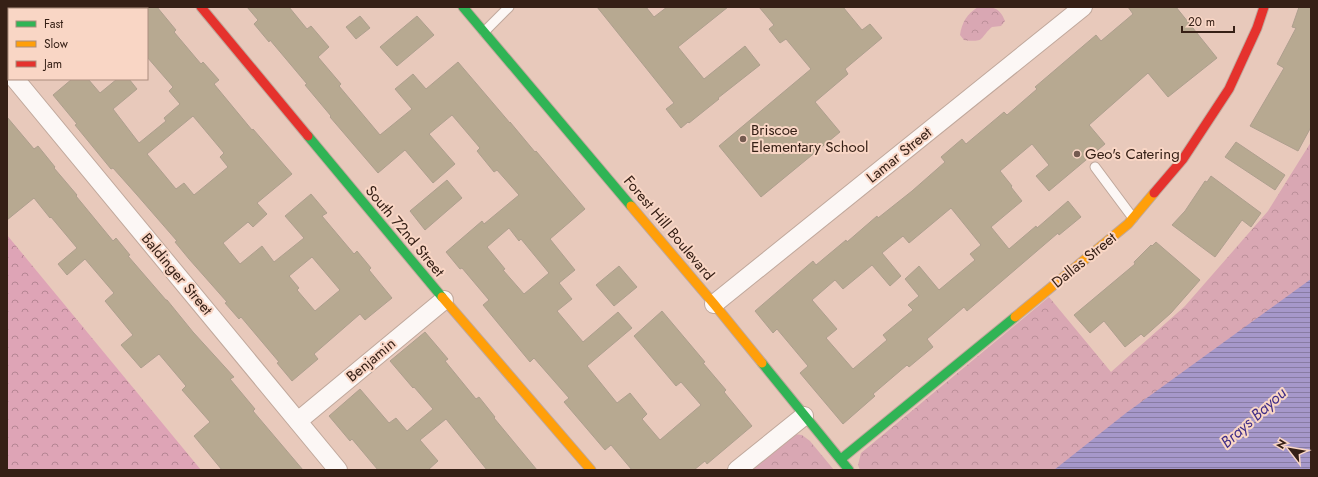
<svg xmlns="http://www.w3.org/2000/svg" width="1318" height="477" font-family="Jost,sans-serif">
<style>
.forest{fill:url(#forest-crowns)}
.park{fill:url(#park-crowns)}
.water{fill:url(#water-rules)}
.building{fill:#b7a991;stroke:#ae9f8e;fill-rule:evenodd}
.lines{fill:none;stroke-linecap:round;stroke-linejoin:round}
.lane-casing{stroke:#c0a89c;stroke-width:11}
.street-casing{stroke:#c0a89c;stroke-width:20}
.fast-casing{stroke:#c0a89c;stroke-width:11}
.slow-casing{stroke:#c0a89c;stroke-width:11}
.jam-casing{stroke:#c0a89c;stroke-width:11}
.lane{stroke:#fcf7f5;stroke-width:9}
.street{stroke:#fcf7f5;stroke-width:18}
.fast{stroke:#30b455;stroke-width:9}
.slow{stroke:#ff9f0a;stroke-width:9}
.jam{stroke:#e5322d;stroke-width:9}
.poi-dot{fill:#745b50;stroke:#f9d6c5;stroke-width:1.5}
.labels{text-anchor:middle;stroke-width:4;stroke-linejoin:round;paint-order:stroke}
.poi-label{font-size:15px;fill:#362016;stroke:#f9d6c5;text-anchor:start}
.street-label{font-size:15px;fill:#362016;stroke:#f9d6c5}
.water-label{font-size:16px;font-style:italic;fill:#402e87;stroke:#f9d6c5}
</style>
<defs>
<pattern id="forest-crowns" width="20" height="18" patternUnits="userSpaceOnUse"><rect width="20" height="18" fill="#dea4b6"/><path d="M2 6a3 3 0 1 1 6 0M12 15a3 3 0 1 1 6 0" fill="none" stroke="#b58593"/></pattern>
<pattern id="park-crowns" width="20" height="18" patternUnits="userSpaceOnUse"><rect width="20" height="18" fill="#d9a7b3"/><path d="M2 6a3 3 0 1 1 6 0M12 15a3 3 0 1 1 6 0" fill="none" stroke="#bb8f99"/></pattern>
<pattern id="water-rules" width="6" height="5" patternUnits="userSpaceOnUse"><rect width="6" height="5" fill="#a698ca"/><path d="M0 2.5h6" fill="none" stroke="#887ca3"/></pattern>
</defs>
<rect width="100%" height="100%" fill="#e8c9bb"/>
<!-- forest -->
<path class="forest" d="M7,235L201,470H7Z"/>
<!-- park -->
<g class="park">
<path d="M978,7C992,7 999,6 1005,21L1001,26L992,27C979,38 986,43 964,40L960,35C962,22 967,14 978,7Z"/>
<path d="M1311,142V470H860L858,465L861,453L1049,297L1111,372L1185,306L1268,211Z"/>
<path d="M794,434L802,435L810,441L834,470H748Z"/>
</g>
<!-- water -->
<path class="water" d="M1311,279V469L1309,470H1054L1126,413Z"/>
<!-- building -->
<g class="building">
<path d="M147,7H157L176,30L174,32L201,64L203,62L219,80L214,84L252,130L253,129L292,174L257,203L267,214L253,227L248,222L223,243L240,264L262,246L274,262L304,238L285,216L311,194L327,213L322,216L354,254L357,251L371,268L369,270L392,298L365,320L360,314L314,354L318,359L292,381L277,363L279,362L241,317L239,319L225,303L227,302L189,259L175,242L177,241L137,195L113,168L111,169L75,125L77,124L53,95L72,79H88L100,93L117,79H129L137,89L113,109L139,143L166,121L164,118L180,104L169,91L173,87L147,57ZM193,116L224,153L220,157L228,167L194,195L184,183L176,189L147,154ZM312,257L340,290L315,311L297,290L299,288L289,276Z"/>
<path d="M247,7H289L307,29L311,26L329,47L318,57L341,84L339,86L380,135L412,109L395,89L413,74L426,89L458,62L510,123V122L535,152L536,151L585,209L550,239L575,270L559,283L572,299L557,311L583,342L618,312L632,328L587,366L617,403L630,393L647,414L642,419L660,440L701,405L681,382L676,386L634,336L662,311L705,362L703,363L726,390L724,392L752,426L707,464L705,461L694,470H632L611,445L605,450L564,402L569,398L534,358L530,362L483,305L489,300L462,268L460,269L446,252L482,221L484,224L519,195L497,170L494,172L477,151L480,148L452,115L429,134L455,164L433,183L405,150L378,173L330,117L331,116L305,85L307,84L270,40L269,42L254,24L258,20ZM509,228L519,241L521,239L549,273L524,294L503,270L505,269L487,247Z"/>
<path d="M597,7H646L654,17L667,7H728L678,47L704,79L745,46L760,65L718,98L719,99L689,123L688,122L681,128L666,109L674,103Z"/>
<path d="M759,7H843L862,30L870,24L882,38L845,69L848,74L815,102L840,132L761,197L719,146L811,69L786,39L780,43L769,29L774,25Z"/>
<path d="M1128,7H1176L1217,58L1168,97L1148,73L1089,125L1105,144L1049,191L1036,176L1049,165L1032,144L1000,171L1012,186L1011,187L1022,201L991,227L1009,249L1036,226L1037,228L1068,201L1081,217L1059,235L1058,233L967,311L964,307L927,339L933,347L909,367L907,365L873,394L875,396L843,424L800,373L808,366L777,329L773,333L755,311L813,261L816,265L846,240L847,242L877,216L878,218L912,191L945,162L941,157L962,139L966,144L1004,112L1007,115L1037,89L1035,87L1096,35L1101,41L1133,14ZM951,208L981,245L970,254L975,260L939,290L919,266L905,279L919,296L908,305L913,310L883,335L887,340L853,369L826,338L837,329L812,300L835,280L843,289L872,265L890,286L901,276L882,253L903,236L909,243Z"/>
<path d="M1299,7H1311V127L1298,151L1250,126L1284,68L1277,64L1296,28L1292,27Z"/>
<path d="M360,16L370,28L356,39L346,27Z"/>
<path d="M417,16L434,35L397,66L380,47Z"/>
<path d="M7,117L34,149L38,146L55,167L54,168L77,195L76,196L113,241L116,238L130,255L128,256L166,300H167L193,332L234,377L230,379L255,409L253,411L303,470H222L194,436L210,422L182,390L186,386L159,354L141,368L121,345L133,335L105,301L114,293L85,259L67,275L58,264L77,248L51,217L50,218L34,198L7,220Z"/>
<path d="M1236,142L1285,175L1275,190L1225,157Z"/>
<path d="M1211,176L1261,213L1251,227L1242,220L1215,257L1172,225L1185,211L1205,181L1207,182Z"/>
<path d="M447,180L462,198L425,230L410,211Z"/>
<path d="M1156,242L1200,280L1171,313L1144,337L1141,334L1125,347L1104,321L1090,333L1074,315L1135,264L1134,262L1151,245L1152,246Z"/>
<path d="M619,266L637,287L614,306L596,285Z"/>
<path d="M425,332L448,359L445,361L476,399L479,397L495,417L494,418L537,470H487L446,419L420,440L438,461L428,470H378L352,439L350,441L329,416L360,389L389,423L396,418L407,431L433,409L414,387L413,388L390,361Z"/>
</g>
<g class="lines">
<defs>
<g id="lane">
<path d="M484,32L509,7"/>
<path d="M1095,167L1133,218"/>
</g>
<g id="street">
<path d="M15,79L338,470"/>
<path d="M714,304L1083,7"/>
<path d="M298,421L444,300"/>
<path d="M737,470L804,416"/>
</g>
<g id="fast">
<path d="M463,7L631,206"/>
<path d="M308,136L442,297"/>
<path d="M762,363L849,470"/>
<path d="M841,459L1015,317"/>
</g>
<g id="slow">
<path d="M631,206L714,304L762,363"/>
<path d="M442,297L591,470"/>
<path d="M1015,317L1128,224L1154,193"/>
</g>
<g id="jam">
<path d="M201,7L308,136"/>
<path d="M1154,193L1183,159L1229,89L1257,28L1264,7"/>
</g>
</defs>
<!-- lane casing -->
<use href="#lane" class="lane-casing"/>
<!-- street casing -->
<use href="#street" class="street-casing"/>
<!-- fast casing -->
<use href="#fast" class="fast-casing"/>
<!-- slow casing -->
<use href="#slow" class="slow-casing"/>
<!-- jam casing -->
<use href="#jam" class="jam-casing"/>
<!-- lane -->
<use href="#lane" class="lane"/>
<!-- street -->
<use href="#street" class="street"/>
<!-- fast -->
<use href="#fast" class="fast"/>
<!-- slow -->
<use href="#slow" class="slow"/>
<!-- jam -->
<use href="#jam" class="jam"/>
</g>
<!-- markers -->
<g class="poi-dot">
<circle cx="743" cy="139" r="4"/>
<circle cx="1077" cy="154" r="4"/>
</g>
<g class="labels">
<!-- poi labels -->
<g class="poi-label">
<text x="751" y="135">Briscoe<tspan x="751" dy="17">Elementary School</tspan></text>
<text x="1085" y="159">Geo's Catering</text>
</g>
<!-- street labels -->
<g class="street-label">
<text transform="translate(899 155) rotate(-39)" y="5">Lamar Street</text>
<text transform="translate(669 228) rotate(50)" y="5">Forest Hill Boulevard</text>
<text transform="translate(405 231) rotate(50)" y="5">South 72nd Street</text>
<text transform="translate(1084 260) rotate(-39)" y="5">Dallas Street</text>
<text transform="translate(177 274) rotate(50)" y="5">Baldinger Street</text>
<text transform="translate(371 360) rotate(-40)" y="5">Benjamin</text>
</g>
<!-- water labels -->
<g class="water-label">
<text transform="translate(1253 417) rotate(-42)" y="6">Brays Bayou</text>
</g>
</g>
<!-- border -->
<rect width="1318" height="477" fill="none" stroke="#362016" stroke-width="16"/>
<!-- legend -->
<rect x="8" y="8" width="140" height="72" fill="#f9d6c5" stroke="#ab8d7f"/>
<rect x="16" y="21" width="20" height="6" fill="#30b455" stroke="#ab8d7f"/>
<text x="44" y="28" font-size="12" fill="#362016">Fast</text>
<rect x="16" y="41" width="20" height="6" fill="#ff9f0a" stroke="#ab8d7f"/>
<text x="44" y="48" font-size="12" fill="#362016">Slow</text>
<rect x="16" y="61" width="20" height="6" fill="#e5322d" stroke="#ab8d7f"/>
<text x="44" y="68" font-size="12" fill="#362016">Jam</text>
<!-- north arrow -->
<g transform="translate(1290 449) rotate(301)" stroke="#f9d6c5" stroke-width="3" paint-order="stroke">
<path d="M0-3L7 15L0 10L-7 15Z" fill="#362016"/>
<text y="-6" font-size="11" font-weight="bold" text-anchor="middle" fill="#362016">N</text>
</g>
<!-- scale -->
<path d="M1182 26v6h52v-6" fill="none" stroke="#362016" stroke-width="2"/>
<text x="1188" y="26" font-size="12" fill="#362016" stroke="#f9d6c5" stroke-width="3" paint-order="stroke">20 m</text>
</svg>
